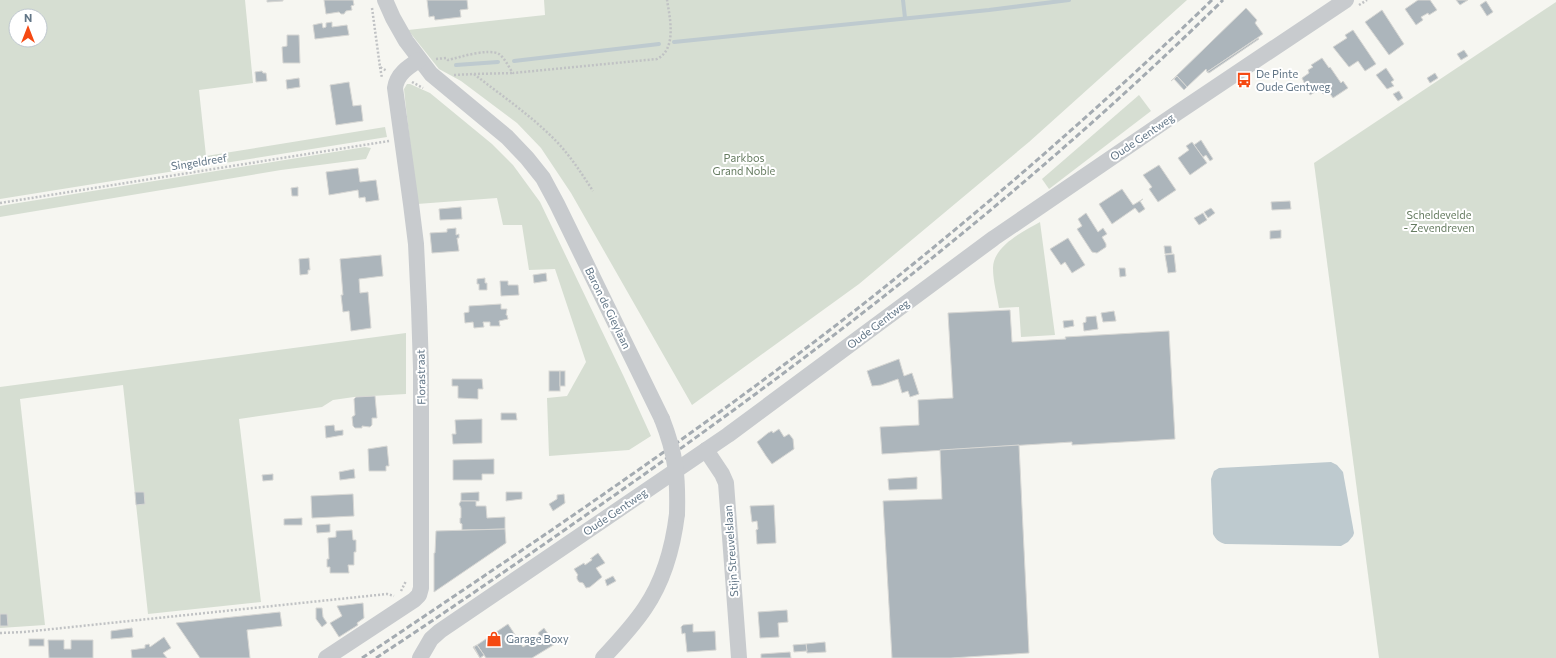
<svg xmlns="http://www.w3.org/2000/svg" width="1556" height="658" font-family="Commissioner,sans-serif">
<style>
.green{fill:#d6ded2;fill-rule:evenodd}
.water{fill:#becacf}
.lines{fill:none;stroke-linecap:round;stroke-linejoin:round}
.stream{stroke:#becacf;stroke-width:4}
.building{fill:#acb5bb;stroke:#d7d7d4}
.path{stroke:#c0c2c4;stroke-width:2.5;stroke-dasharray:2 2;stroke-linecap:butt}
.street{stroke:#c8cbce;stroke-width:16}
.rail{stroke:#a4abb1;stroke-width:3;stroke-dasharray:6 3;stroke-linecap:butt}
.street-bridge{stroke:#c8cbce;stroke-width:16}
.labels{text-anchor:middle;stroke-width:4;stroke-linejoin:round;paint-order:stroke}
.poi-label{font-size:11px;fill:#617586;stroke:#fff;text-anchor:start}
.street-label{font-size:11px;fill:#617586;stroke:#fff}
.park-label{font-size:11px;fill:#667c61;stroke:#fff}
</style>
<rect width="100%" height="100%" fill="#f6f6f1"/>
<!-- green -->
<g class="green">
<path d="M0,0H245L253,83L199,90L206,156L385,127L387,137L0,199ZM16,16H40V40H16Z"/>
<path d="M544,0H1187L1029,142L859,284L692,405L571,193L541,148L517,123L461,81L439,69L408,30L545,15Z"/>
<path d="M1556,2V658H1379L1314,163Z"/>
<path d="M407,84H410L430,93L492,144L513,165L540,202L624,377L651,436L629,450L549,456L547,398L567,396L586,362L555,269L529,270L522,225H503L497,198L417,204L405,99L404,89Z"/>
<path d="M1139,95L1151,111L1049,189L1042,179Z"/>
<path d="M365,147L371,148L366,159L281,170L0,217V206L6,205Z"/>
<path d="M1040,222L1055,335L1021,337L1019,307L999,308C997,295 993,281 993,268C993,246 1024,231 1040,222Z"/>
<path d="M406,333V394L354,397L333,400L322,407L239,419L261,602L148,614L123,385L20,399L45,625L0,628V387Z"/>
</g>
<!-- water -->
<path class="water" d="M1331,462L1337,465L1343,472L1354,533L1353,536L1348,542L1341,546L1225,544C1219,542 1216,540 1213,534L1211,479L1214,471L1219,468Z"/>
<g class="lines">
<!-- stream -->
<g class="stream">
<path d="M903,0L905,18"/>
<path d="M674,42L989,10L1069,0"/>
<path d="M514,61L659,44"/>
<path d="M456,65L498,62"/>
</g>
</g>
<!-- building -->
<g class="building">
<path d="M267,0H283V1L267,2Z"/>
<path d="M324,0H353L354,5L351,6L352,10L346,11L344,14H341L339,12L326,14Z"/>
<path d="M427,0H467L468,9L460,10L461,17L435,20L434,16L429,17Z"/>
<path d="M1418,0H1430L1437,10L1429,15L1428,13L1421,17L1423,20L1416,25L1405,9Z"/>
<path d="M1456,0H1468L1460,5Z"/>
<path d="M1486,1L1493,12L1487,16L1480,5Z"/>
<path d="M1246,8L1257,20L1255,23L1263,34L1207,72L1206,69L1187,87L1177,76L1171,81Z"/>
<path d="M1382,10L1404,44L1389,55L1365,22Z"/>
<path d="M332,22V27L347,25L349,35L315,39L313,25L322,23L323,28L326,27V23Z"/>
<path d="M1353,30L1376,64L1365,71L1358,61L1349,67L1333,47L1347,38L1345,35Z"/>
<path d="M287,35H299L300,63H283L282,47L287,46Z"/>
<path d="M1258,38L1259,39L1209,73L1207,72Z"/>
<path d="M1464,50L1468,56L1461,60L1457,54Z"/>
<path d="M1322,58L1329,68L1330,67L1341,83L1343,81L1348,88L1333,98L1328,91L1323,94L1320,89L1310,95L1302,78L1309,73L1308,70L1313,67L1311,65Z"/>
<path d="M1386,68L1394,80L1391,82L1394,86L1387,89L1376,75Z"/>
<path d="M262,71L263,73H266L267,81L256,82L255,72Z"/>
<path d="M1435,73L1438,78L1430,83L1427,78Z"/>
<path d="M1177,76L1187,87L1184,90L1174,79Z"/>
<path d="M299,78L300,87L287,89L286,80Z"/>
<path d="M349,82L353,106L361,105L363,121L336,125L330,85Z"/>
<path d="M1399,91L1403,98L1398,101L1393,94Z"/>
<path d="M1201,140L1213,159L1210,161L1206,155L1203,157L1194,145Z"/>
<path d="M1192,142L1207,163L1190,175L1178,158L1189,150L1186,146Z"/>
<path d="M1159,165L1176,190L1158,202L1149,189L1152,187L1143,175Z"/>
<path d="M358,168L360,182L376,180L379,200L366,202L365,197L359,198L358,190L329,195L326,172Z"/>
<path d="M298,187V196H292L291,188Z"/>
<path d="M1122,189L1133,205L1143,199L1140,201L1145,209L1139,213L1135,208L1112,224L1099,204Z"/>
<path d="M1290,201L1291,209L1272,210L1271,202Z"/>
<path d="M461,207L462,219L440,220L439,209Z"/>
<path d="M1211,208L1215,213L1208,218L1204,212Z"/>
<path d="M1086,213L1098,232L1103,228L1107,234L1102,237L1106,244V247L1097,253L1092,252L1077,229L1082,226L1078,219Z"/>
<path d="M1203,213L1207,220L1199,225L1194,218Z"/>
<path d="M456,228V235L459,234V238H457L459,251L432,253L430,233L447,232V229Z"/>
<path d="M1281,230V238L1270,239V231Z"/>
<path d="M1068,238L1085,265L1072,273L1065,262L1061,265L1050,249Z"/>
<path d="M1164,246H1171L1172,253L1165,254Z"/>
<path d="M1174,254L1176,272L1168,273L1165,255Z"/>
<path d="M381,255L383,276L359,279L360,293L368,292L371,328L351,331L349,311L343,312L341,295H343L340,259Z"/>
<path d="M309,258L310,270H308V274L300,275L299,259Z"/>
<path d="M1119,268H1125L1126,276L1120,277Z"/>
<path d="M546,273L547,281L534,283L533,275Z"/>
<path d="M485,278V283H487V290H479V284H477V279Z"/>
<path d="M500,281H508V285H518L519,295L501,296Z"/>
<path d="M501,304V309H507L506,315H507L508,319L499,321L500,326H490V322H483L484,327L474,328L473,322L465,323L464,313L469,312V306Z"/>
<path d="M1010,310L1012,342L1066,339L1065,337L1169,331L1175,439L1072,445V442L882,454L880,427L919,425L918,400L953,398L948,313Z"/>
<path d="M1114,311L1116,321L1103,322L1101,313Z"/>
<path d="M1096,316L1098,329L1084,331L1083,323L1086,322V317Z"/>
<path d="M1073,320L1074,326L1064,328L1063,321Z"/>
<path d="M899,359L904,376L912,373L919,394L910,397L908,391L902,393L898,379L881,385L872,386L867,371Z"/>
<rect x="549" y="371" width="11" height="20"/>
<rect x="560" y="371" width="5" height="15"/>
<path d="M452,379H482L483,389H478V399L458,398V386H452Z"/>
<path d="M375,396L377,418H372V425L370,427L362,426V428H355L353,426L352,417L355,415L354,399L356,397Z"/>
<path d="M501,413H516L517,420H501Z"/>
<path d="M482,419V443L453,444L452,434H456L455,420Z"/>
<path d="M334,425L335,431L343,430V435L326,438L325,426Z"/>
<path d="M779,429L784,437L789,434L793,439L794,449L772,464L766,456L757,442L768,433L772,431L773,433Z"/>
<path d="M1019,445L1029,653L951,658H892L883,501L942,499L940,450Z"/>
<path d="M387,446L389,466H386V471H369L368,449Z"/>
<path d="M494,459V474H482V480H453V460Z"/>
<path d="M354,469L355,478L340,480L339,472Z"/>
<path d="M273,474V480L263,481L262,475Z"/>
<path d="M917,477V489L889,490L888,479Z"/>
<path d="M135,492H144L145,504L136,505Z"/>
<path d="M479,492V501H461V493Z"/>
<path d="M506,492H522V499L506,501Z"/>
<path d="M353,494L354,516L312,518L311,496Z"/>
<path d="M564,494L565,503L553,511L549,504L557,499V495Z"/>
<path d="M461,501H476V506H486L487,518L505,517V529L462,530V524L460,523V518H461V508L459,504Z"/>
<path d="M774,505L776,543L757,544L756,530L758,529L757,521L752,522L750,506Z"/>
<path d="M302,518V525H284V519Z"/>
<path d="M330,524V532L317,533L316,525Z"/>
<path d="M505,529L506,543L434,592V553H435L436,531Z"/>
<path d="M352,530L353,540H356V552H354V565H348L349,573H330V567H327V559H329L328,538L336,537V531Z"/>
<path d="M598,553L605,563L596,568L602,577L590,587L586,588L583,583L579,582L577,579V576L578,575L574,569L584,563L585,565L592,560L591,558L590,559Z"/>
<path d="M613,576L616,581L607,586L605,580Z"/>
<path d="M363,603L364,618L357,623L358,625L339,637L330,623L342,616L337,606Z"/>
<path d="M316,608H322L323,617L327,623L322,627L316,619Z"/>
<path d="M787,610L788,622L778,623L779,637L760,638L758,612Z"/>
<path d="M280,612L282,626L247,630L250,658H200L176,623Z"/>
<path d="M0,614H7L8,626H0Z"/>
<path d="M508,624L523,647L540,636L538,633L544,628L555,644L532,658H486L477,645Z"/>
<path d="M693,624V632L715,631L716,650L687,652L685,633L682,634L681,627L683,625Z"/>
<path d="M132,628L133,637L111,639V631Z"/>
<path d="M164,637L171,648L163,653L167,658H132L131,650L145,648V645L149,644L150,647Z"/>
<rect x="29" y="639" width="15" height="7"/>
<path d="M48,640H64V649H71V640H93V658H49Z"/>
<path d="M825,642L826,652L807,653L806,644Z"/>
<path d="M806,644L807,651L794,652L793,645Z"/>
<path d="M477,645L484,655L480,658L473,647Z"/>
<path d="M477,645L484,655L480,658L474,647Z"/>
<path d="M790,652L791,658H761V654Z"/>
</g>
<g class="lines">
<!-- path -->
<g class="path">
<path d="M1359,5L1367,0"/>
<path d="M372,8L380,67L387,71"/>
<path d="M436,59L446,58L448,60C460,57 489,48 499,54C505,58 509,68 513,73L657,59C677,49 670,18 667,0"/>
<path d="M380,67L382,78"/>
<path d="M474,74L513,73"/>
<path d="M454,75L474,74C502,96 532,116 557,142C571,157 582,174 593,191"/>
<path d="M412,82L423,88"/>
<path d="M0,203L389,141"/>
<path d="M401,591L406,581"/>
<path d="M0,633L24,632L387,594L394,596"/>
</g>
<!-- street -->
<g class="street">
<path d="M385,0L393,18L406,41L431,74L507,137L527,158L543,178L557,204L662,419"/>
<path d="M706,450L722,474L726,483L739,658"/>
<path d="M326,658L414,600L419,595L421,588V369L419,307L416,244L411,204L395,88C397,74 408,67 419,60"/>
<path d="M420,658L431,639L440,631L728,435L994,238L1177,113L1346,0"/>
<path d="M603,658C618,642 633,626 645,608C664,580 673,547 677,514"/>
</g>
<!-- rail -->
<g class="rail">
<path d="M362,658C529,546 698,433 857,309C980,212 1099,109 1212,0"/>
<path d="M376,658C446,612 516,564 586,515C810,360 1028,192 1223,0"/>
</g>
<!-- street-bridge -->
<path class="street-bridge" d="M662,419C676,455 678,476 677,514"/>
</g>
<!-- icons -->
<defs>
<symbol id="bus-bare" viewBox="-9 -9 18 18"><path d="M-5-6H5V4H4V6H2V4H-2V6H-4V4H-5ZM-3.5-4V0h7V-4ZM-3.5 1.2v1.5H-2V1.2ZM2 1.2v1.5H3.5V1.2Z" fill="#f54912" stroke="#fff" stroke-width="2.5" paint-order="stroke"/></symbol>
<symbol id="shop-bare" viewBox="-9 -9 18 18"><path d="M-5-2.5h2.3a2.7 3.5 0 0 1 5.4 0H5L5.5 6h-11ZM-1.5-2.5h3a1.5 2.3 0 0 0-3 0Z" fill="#f54912" stroke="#fff" stroke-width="2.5" paint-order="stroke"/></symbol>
</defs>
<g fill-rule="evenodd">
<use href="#bus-bare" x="1233" y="69" width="22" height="22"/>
<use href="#shop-bare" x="483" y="628" width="22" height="22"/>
</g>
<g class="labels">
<!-- poi labels -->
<g class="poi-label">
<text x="1256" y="78">De Pinte<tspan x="1256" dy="13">Oude Gentweg</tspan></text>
<text x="506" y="643">Garage Boxy</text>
</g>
<!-- street labels -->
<g class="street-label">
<text transform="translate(1142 137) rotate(-34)" y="4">Oude Gentweg</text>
<text transform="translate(199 162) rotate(-9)" y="4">Singeldreef</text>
<text transform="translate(608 308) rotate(64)" y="4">Baron de Gieylaan</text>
<text transform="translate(878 324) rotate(-37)" y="4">Oude Gentweg</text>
<text transform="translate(421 377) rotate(-91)" y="4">Florastraat</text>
<text transform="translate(615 512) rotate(-34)" y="4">Oude Gentweg</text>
<text transform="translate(731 551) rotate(-94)" y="4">Stijn Streuvelslaan</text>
</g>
<!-- park labels -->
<g class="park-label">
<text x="744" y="162">Parkbos<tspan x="744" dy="13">Grand Noble</tspan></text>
<text x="1439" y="219">Scheldevelde<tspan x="1439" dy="13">- Zevendreven</tspan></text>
</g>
</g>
<!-- north arrow -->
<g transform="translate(28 28)"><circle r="19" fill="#ffffff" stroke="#c0c8cf"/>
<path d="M0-3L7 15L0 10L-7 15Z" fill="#f54912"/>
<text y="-6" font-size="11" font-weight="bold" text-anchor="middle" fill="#617586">N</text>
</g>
</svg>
